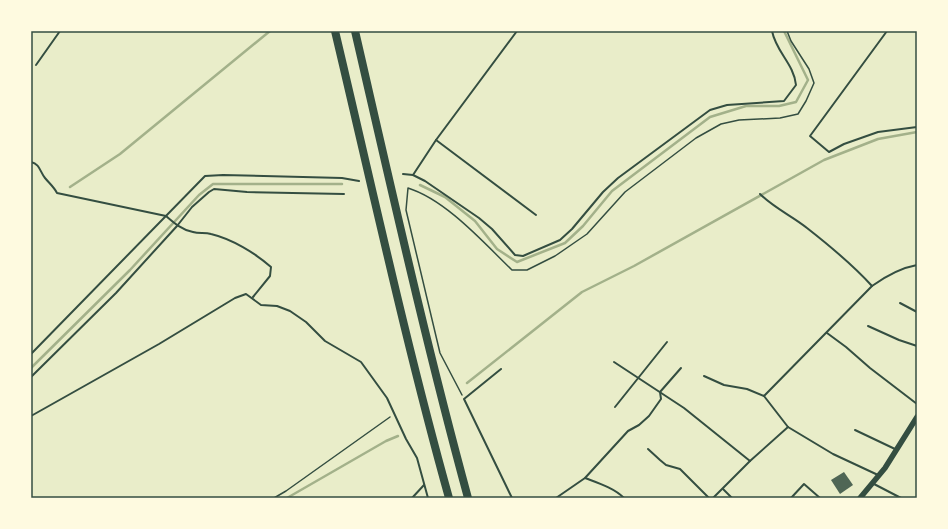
<svg xmlns="http://www.w3.org/2000/svg" width="948" height="529" font-family="'PT Sans Narrow',sans-serif">
<style>
.lines{fill:none;stroke-linecap:round;stroke-linejoin:round}
.stream{stroke:#a3b18a;stroke-width:2.5}
.building{fill:#4f6655}
.path{stroke:#344e41;stroke-width:1.5}
.service{stroke:#344e41;stroke-width:2}
.tertiary{stroke:#344e41;stroke-width:5.5}
.motorway{stroke:#344e41;stroke-width:8}
.neatline{fill:none;stroke:#344e41;stroke-width:1.5}
</style>
<rect width="100%" height="100%" fill="#e9edc9"/>
<g class="lines">
<!-- stream -->
<g class="stream">
<path d="M420,185L445,197L475,221L497,249L517,262L565,243L583,226L612,191L710,117L746,106H779L796,102L808,80L784,31"/>
<path d="M70,187L120,154L270,31"/>
<path d="M31,368L130,270L199,195L213,184H342"/>
<path d="M467,383L582,292L634,266L824,160L878,139L917,132"/>
<path d="M287,498L386,441L398,436"/>
</g>
</g>
<!-- building -->
<path class="building" d="M844,472L853,485L840,494L831,480Z"/>
<g class="lines">
<!-- path -->
<g class="path">
<path d="M462,395L440,353L406,210L408,188C446,200 483,242 512,270H527L555,256L587,234L625,192L696,138L721,124L739,120L780,118L798,114L806,101L814,83L809,69L791,41L787,31"/>
<path d="M274,498L286,491L390,417"/>
</g>
<!-- service -->
<g class="service">
<path d="M887,31L810,136L829,152L844,144L878,132L917,127"/>
<path d="M36,65L60,31"/>
<path d="M436,140L536,215"/>
<path d="M31,162C40,164 40,172 45,178C49,183 54,187 57,193L166,216C174,223 182,230 193,232C199,234 205,232 211,234C232,239 255,253 271,267L270,276L253,297"/>
<path d="M403,174L413,175L425,181L479,218L492,229L515,255L523,256L560,240L572,229L603,192L618,178L710,110L727,105L784,101L796,85C794,64 776,52 772,31"/>
<path d="M413,175L436,140L517,31"/>
<path d="M760,194C774,208 792,216 807,228C830,246 853,265 872,286"/>
<path d="M900,303L917,312"/>
<path d="M868,326L899,340L917,346"/>
<path d="M827,333L846,347L870,368L917,404"/>
<path d="M31,354L205,176L223,175L342,178L359,181"/>
<path d="M614,362L684,408L750,461"/>
<path d="M501,369L464,399L512,498"/>
<path d="M704,376L724,385L747,389L764,396"/>
<path d="M31,377L116,293L177,226L192,207L209,192L214,189L247,192L344,194"/>
<path d="M615,407L667,342"/>
<path d="M31,416L159,344L235,298L246,294L261,305L277,306L290,311L306,322L325,341L361,362L387,398L406,439L417,458L428,498"/>
<path d="M855,430L895,449"/>
<path d="M648,449L660,460L666,465L680,469L709,498"/>
<path d="M878,475L833,454L788,427L764,396L872,286C886,276 900,268 917,265"/>
<path d="M585,478C598,483 614,488 624,498"/>
<path d="M874,484L901,498"/>
<path d="M723,489L732,498"/>
<path d="M412,498L424,485"/>
<path d="M556,498L585,478L628,431L639,425L649,416L661,399L660,392L681,368"/>
<path d="M713,498L750,461L788,427"/>
<path d="M791,498L804,484L820,498"/>
</g>
<!-- tertiary -->
<path class="tertiary" d="M860,498L885,468L917,417"/>
<!-- motorway -->
<g class="motorway">
<path d="M335,31C372,187 406,344 449,498"/>
<path d="M355,31C391,187 426,344 468,498"/>
</g>
</g>
<!-- border -->
<rect width="948" height="529" fill="none" stroke="#fefae0" stroke-width="64"/>
<rect x="32" y="32" width="884" height="465" class="neatline"/>
</svg>
